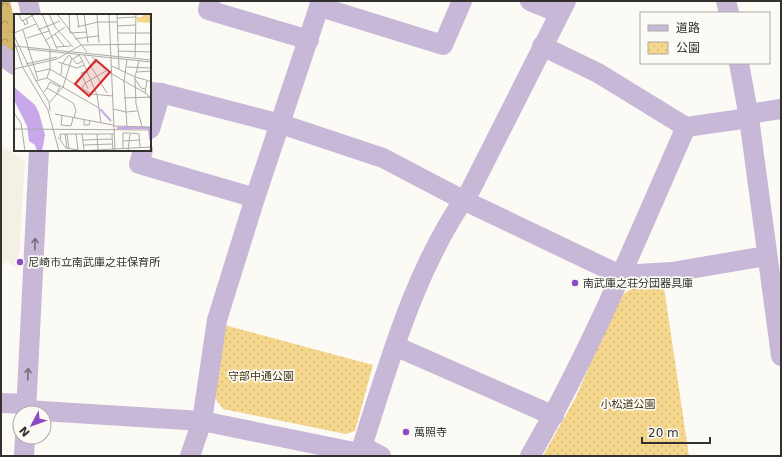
<svg xmlns="http://www.w3.org/2000/svg" width="782" height="457" font-family="'DejaVu Sans','Noto Sans JP',sans-serif">
<style>
.built{fill:#f5f0e4}
.forest{fill:url(#forest-crowns)}
.park{fill:url(#park-dots)}
.lines{fill:none;stroke-linecap:round;stroke-linejoin:round}
.street{stroke:#c7b8d7;stroke-width:20}
.oneway{stroke:#756e7b}
.poi-dot{fill:#8c4bc0;stroke:#fcfaf5;stroke-width:1.5}
.labels{text-anchor:middle;stroke-width:3.5;stroke-linejoin:round;paint-order:stroke}
.poi-label{font-size:11px;fill:#32312f;stroke:#fcfaf5;text-anchor:start}
.park-label{font-size:11px;fill:#423514;stroke:#fcfaf5}
.inset-river{fill:none;stroke:#c8a7eb;stroke-width:2}
.inset-road{fill:none;stroke:#abaaa6;stroke-width:1}
.view{fill:#d62828;fill-opacity:0.15;stroke:#d62828;stroke-width:2}
.inset-edge{fill:none;stroke:#32312f;stroke-width:2}
</style>
<defs>
<pattern id="forest-crowns" width="20" height="18" patternUnits="userSpaceOnUse"><rect width="20" height="18" fill="#d4b66b"/><path d="M2 6a3 3 0 1 1 6 0M12 15a3 3 0 1 1 6 0" fill="none" stroke="#ad9558"/></pattern>
<pattern id="park-dots" width="8" height="8" patternUnits="userSpaceOnUse"><rect width="8" height="8" fill="#f4d68c"/><path d="M2 2h.1M6 6h.1" fill="none" stroke="#d2b879" stroke-width="1.8" stroke-linecap="round"/></pattern>
</defs>
<rect width="100%" height="100%" fill="#fcfaf5"/>
<!-- built -->
<path class="built" d="M1,145L25,161L18,269L7,261L1,268Z"/>
<!-- forest -->
<path class="forest" d="M1,1H10L15,24V60L1,50Z"/>
<!-- park -->
<g class="park">
<path d="M633,288H664L689,456H543L576,397L619,297Z"/>
<path d="M224,325L373,365L355,431L346,434L223,409L215,398Z"/>
</g>
<g class="lines">
<!-- street -->
<g class="street">
<path d="M28,1L31,15"/>
<path d="M210,1L208,10L309,40"/>
<path d="M530,1L559,13"/>
<path d="M726,1L729,13"/>
<path d="M320,7L443,45L462,1"/>
<path d="M542,46L598,73L686,127L749,118"/>
<path d="M1,55L15,65"/>
<path d="M739,63L749,118L781,356"/>
<path d="M150,92L161,93L281,124L383,158L463,200L620,275L672,272L766,256"/>
<path d="M748,114L781,109"/>
<path d="M150,129L161,93"/>
<path d="M143,150L139,164L255,198"/>
<path d="M395,346L554,416"/>
<path d="M1,403L27,404"/>
<path d="M26,410L202,421L359,453"/>
<path d="M26,413L39,150"/>
<path d="M362,446L381,456"/>
<path d="M24,456L25,437"/>
<path d="M190,456L202,421L217,320L255,198L321,1"/>
<path d="M359,456C389,364 414,268 471,189L566,1"/>
<path d="M530,456C591,351 637,238 686,127"/>
</g>
</g>
<!-- one-way arrows -->
<defs><path id="oneway-shaft" d="M-6 0H5M1.5-3L5.5 0L1.5 3" fill="none" stroke-width="1.6" stroke-linecap="round" stroke-linejoin="round"/></defs>
<g class="oneway">
<use href="#oneway-shaft" transform="translate(35 244) rotate(-88)"/>
<use href="#oneway-shaft" transform="translate(28 374) rotate(-87)"/>
</g>
<!-- markers -->
<g class="poi-dot">
<circle cx="20" cy="262" r="4"/>
<circle cx="575" cy="283" r="4"/>
<circle cx="406" cy="432" r="4"/>
</g>
<g class="labels">
<!-- poi labels -->
<g class="poi-label">
<text x="28" y="266">尼崎市立南武庫之荘保育所</text>
<text x="583" y="287">南武庫之荘分団器具庫</text>
<text x="414" y="436">萬照寺</text>
</g>
<!-- park labels -->
<g class="park-label">
<text x="261" y="380">守部中通公園</text>
<text x="628" y="408">小松道公園</text>
</g>
</g>
<!-- overview -->
<g transform="translate(14 14)">
<rect width="137" height="137" fill="#fcfaf5"/>
<path d="M129,0H137V9L123,8V3H128Z" fill="#f4d68c"/>
<path d="M0,73L21,91L25,99L31,121L28,137H23L21,131L15,127L13,112L0,86Z" fill="#c8a7eb"/>
<path class="inset-river" d="M86,95L97,107M103,114H135L136,126"/>
<path class="inset-road" d="M17,0L36,34V55L33,64M28,0L43,35M35,0L41,13L59,33M43,0L73,38M55,0L56,19L73,18M63,0L65,13M70,0L74,29M83,0L85,29M95,0L101,137M103,0L104,28M5,1L8,7L21,0M103,4L122,3M9,6L11,11L14,9L12,5M103,12L122,11M63,13L84,8H103M9,16L24,66M24,16L46,7M0,19L22,10M104,19H137M41,20L50,32M0,22L22,67L33,64L85,94M13,24L35,17M61,25L84,22M0,27L9,54L34,96L45,137M31,27L51,13M104,29L105,55M0,32L137,46M42,33L57,32M13,35L137,48M104,37L137,38M70,41L93,79M78,43L97,60M121,43L122,0M59,45L65,41L69,48L83,81L87,109M125,47L121,63L132,66M44,48L63,54L70,51M12,50L43,43M98,52L121,63L122,90L128,113M113,53L137,54M0,55L43,45L67,31L137,30M72,57L82,48M73,57L67,59L74,75M22,58L36,55L77,80L99,82M123,58L137,57M98,60L133,80L137,86M47,61L48,50L55,41L63,50L69,47M121,65L127,74L131,75M22,67L35,88M110,67L113,113M110,68L113,45M33,74L36,68L46,73L43,78M68,74L71,69L92,57M30,78L33,74L59,89L62,96L60,104M131,79L133,66L137,68M110,84L137,83M99,95L112,98L123,97M36,97L35,89L49,73L58,44M0,99L7,109L11,137M41,100L99,111M48,102L47,111L57,112L59,104M70,105V111H75L76,107M99,112L137,113M0,115L137,116M51,120L53,134M53,120L55,135M68,120L70,136M83,120L84,137M98,120L99,137M44,123L52,134L64,136L62,120H100M47,125L46,120H62M69,126L98,125M109,127L126,126M69,131L99,130M109,134V119H116L125,120L126,133M64,137L137,133M114,137L116,120"/>
<path class="view" d="M82,46L96,58L75,82L61,70Z"/>
<rect width="137" height="137" class="inset-edge"/>
</g>
<!-- border -->
<rect width="782" height="457" fill="none" stroke="#32312f" stroke-width="4"/>
<!-- legend -->
<rect x="640" y="12" width="130" height="52" fill="#fcfaf5" stroke="#abaaa6"/>
<rect x="648" y="25" width="20" height="6" fill="#c7b8d7" stroke="#abaaa6"/>
<text x="676" y="32" font-size="12" fill="#32312f">道路</text>
<rect x="648" y="42" width="20" height="12" fill="url(#park-dots)" stroke="#abaaa6"/>
<text x="676" y="52" font-size="12" fill="#32312f">公園</text>
<!-- north arrow -->
<g transform="translate(32 425) rotate(229)"><circle r="19" fill="#fcfaf5" stroke="#abaaa6"/>
<path d="M0-3L7 15L0 10L-7 15Z" fill="#8c4bc0"/>
<text y="-6" font-size="11" font-weight="bold" text-anchor="middle" fill="#32312f">N</text>
</g>
<!-- scale -->
<path d="M642 437v6h68v-6" fill="none" stroke="#32312f" stroke-width="2"/>
<text x="648" y="437" font-size="12" fill="#32312f" stroke="#fcfaf5" stroke-width="3" paint-order="stroke">20 m</text>
</svg>
